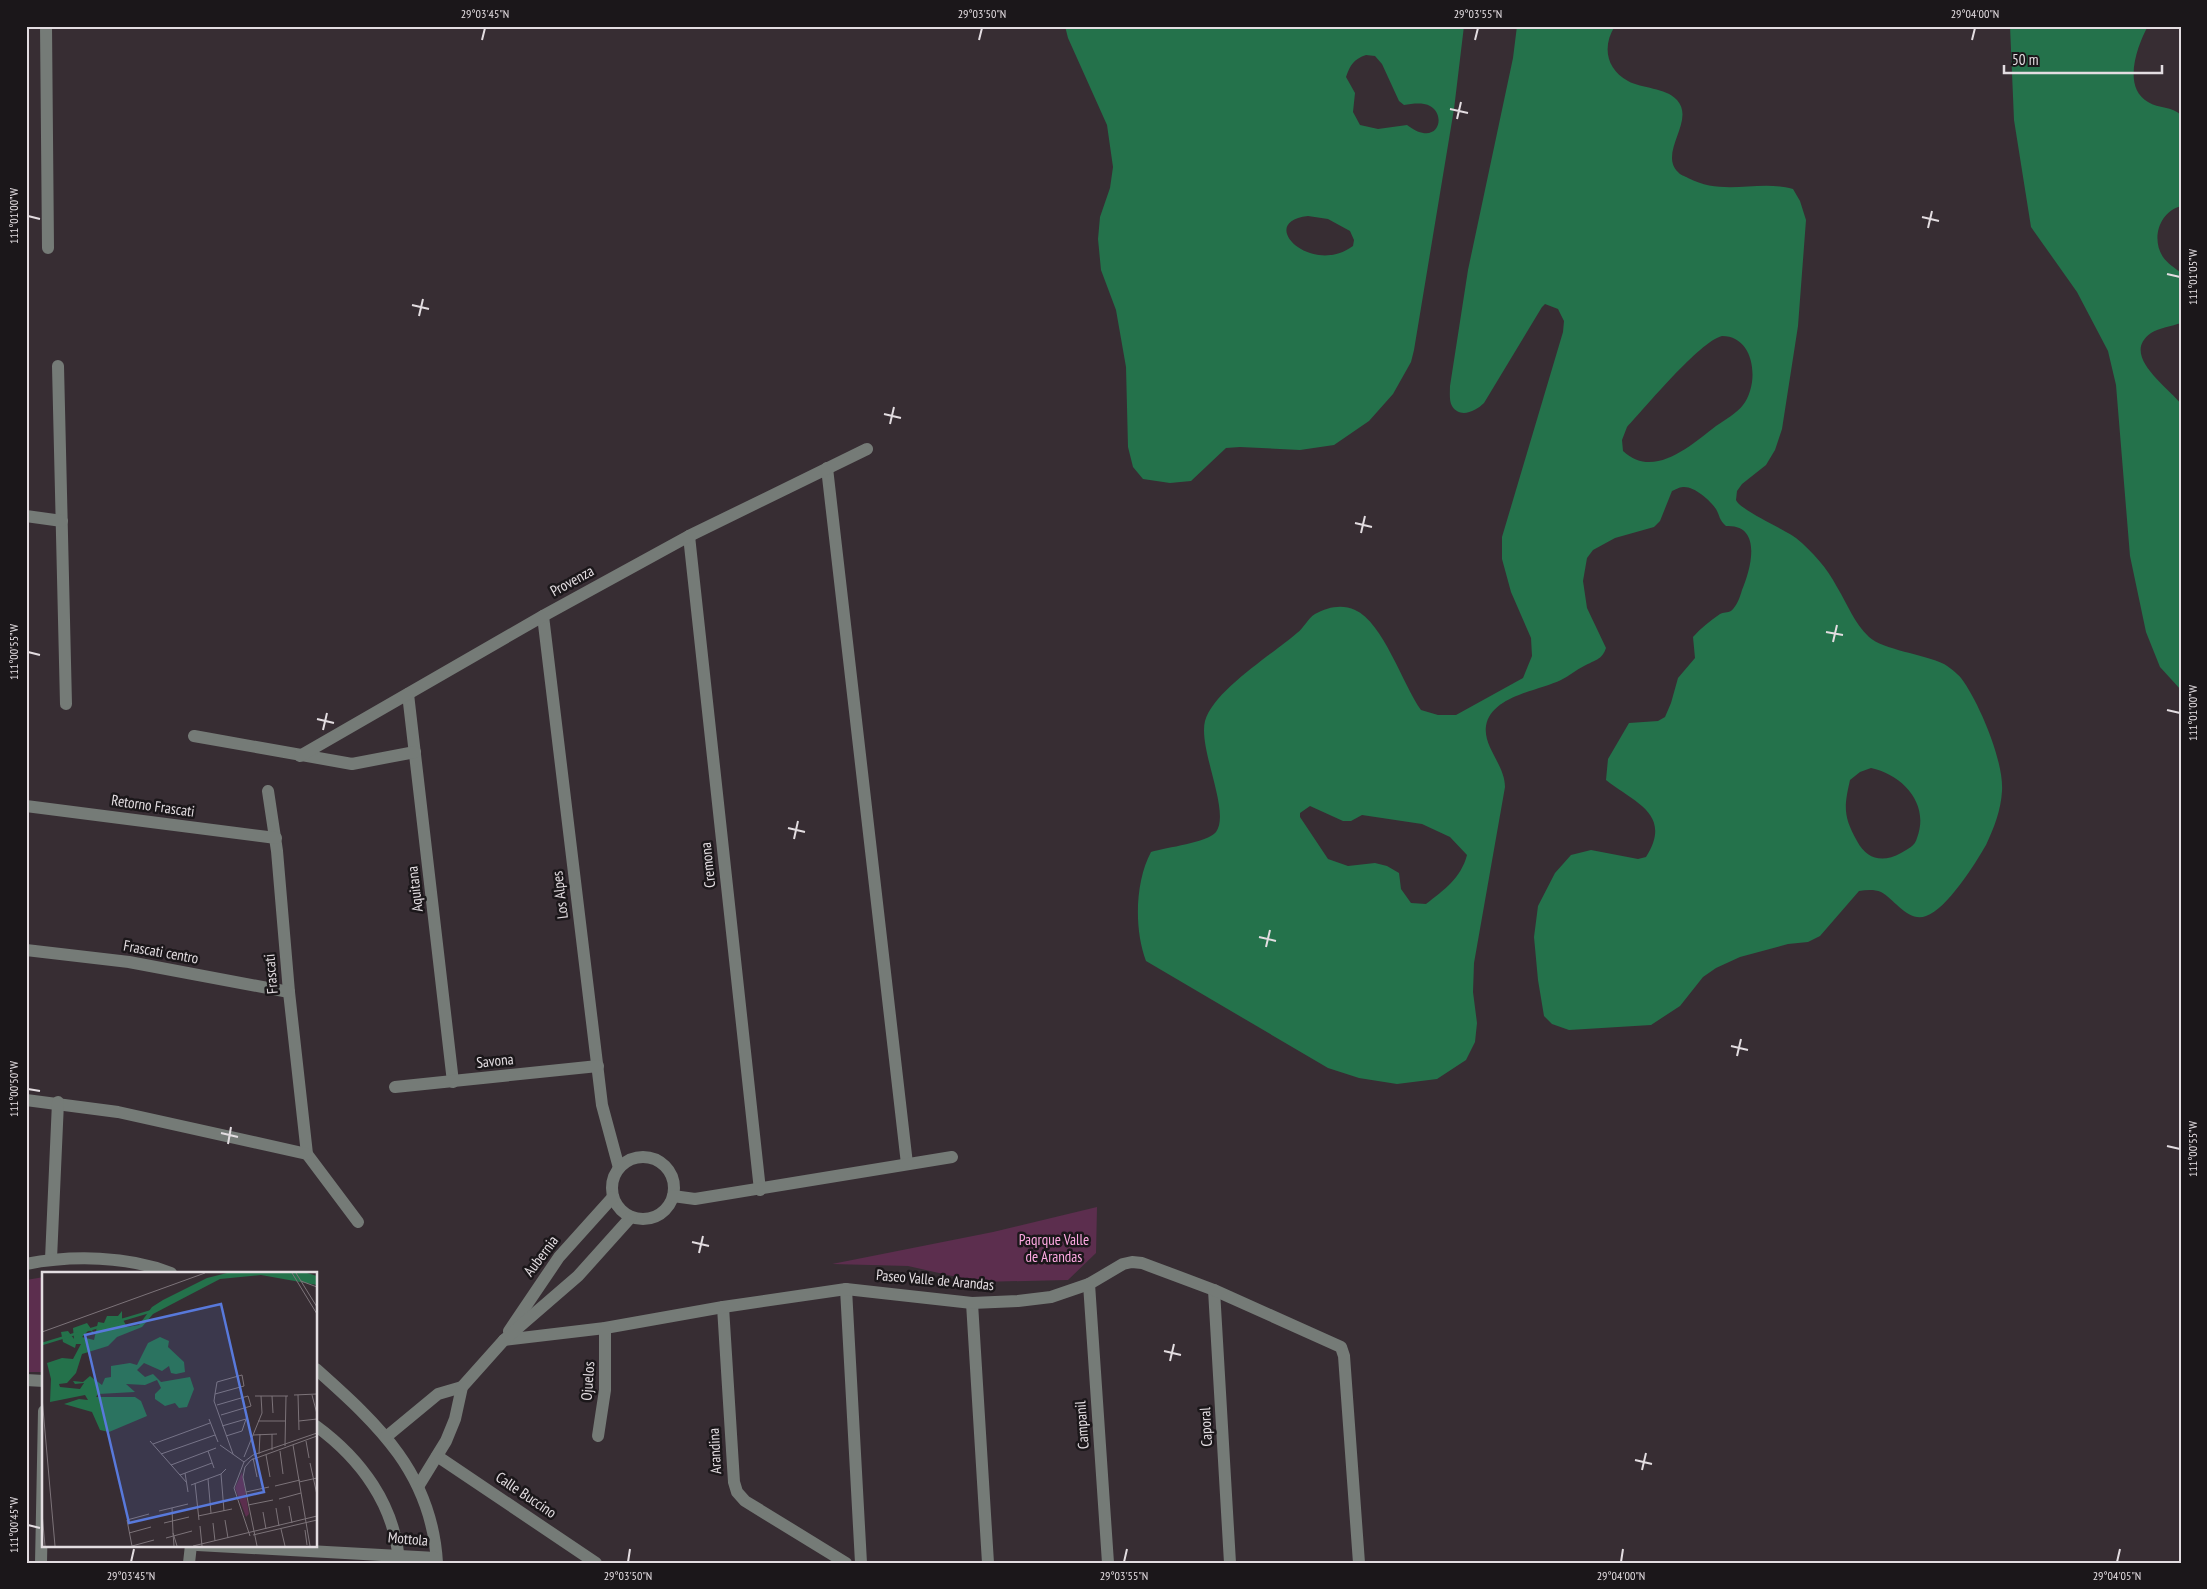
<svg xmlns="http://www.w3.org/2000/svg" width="2207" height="1589" font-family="'PT Sans Narrow',sans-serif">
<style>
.green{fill:#5c2e4e}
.water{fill:#24724b;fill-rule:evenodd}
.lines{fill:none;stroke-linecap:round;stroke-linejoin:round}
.minor{stroke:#757b77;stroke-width:12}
.ticks{fill:none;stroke:#e3dde1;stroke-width:2}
.labels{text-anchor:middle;stroke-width:5;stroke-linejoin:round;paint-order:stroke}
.street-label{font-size:15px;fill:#e3dde1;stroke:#1b171a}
.park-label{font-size:15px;fill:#fea9e2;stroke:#1b171a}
.inset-river{fill:none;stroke:#24724b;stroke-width:2.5}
.inset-road{fill:none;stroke:#7c7379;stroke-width:1}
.view{fill:#5879db;fill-opacity:0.15;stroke:#5879db;stroke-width:2.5}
.inset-edge{fill:none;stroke:#e3dde1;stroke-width:2.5}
.neatline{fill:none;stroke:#e3dde1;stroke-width:2}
.ticks-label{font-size:12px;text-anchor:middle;fill:#e3dde1}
</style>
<rect width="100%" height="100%" fill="#372d33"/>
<!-- green -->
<g class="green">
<path d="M1097,1207L1096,1253L1068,1280L979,1282L908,1266L832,1264L993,1232Z"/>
<path d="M44,1277V1372H26V1280Z"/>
</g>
<!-- water -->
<g class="water">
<path d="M1065,26H1464L1454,109L1414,350L1411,362L1393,394L1369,421L1334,445L1300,450L1240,447L1226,448L1191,481L1170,483L1143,479L1133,467L1128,447L1126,367L1116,310L1101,270L1098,239L1100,217L1110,188L1113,167L1107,125L1068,38ZM1366,55L1375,56L1382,64L1399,101L1404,105C1410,104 1418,103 1424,104C1449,108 1441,151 1407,125L1378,129L1360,125L1353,112L1355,93L1346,77C1350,65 1354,59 1366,55ZM1308,216L1328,219L1350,231L1354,240L1353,246C1311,277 1255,222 1308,216Z"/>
<path d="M1517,26H1615C1602,46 1606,69 1628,81C1642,89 1665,87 1677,100C1696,121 1658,152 1678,172C1680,175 1685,176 1688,178C1725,197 1757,179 1793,189L1800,201L1806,220L1798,326L1782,429L1775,450L1766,465L1742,484L1737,491L1736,500C1740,510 1784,529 1796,538C1813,552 1827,568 1837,587C1848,605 1854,623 1869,637C1883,650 1924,654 1944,664C1949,667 1957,673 1961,678C1979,702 2004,761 2002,791C2001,810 1994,828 1986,845C1975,864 1947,909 1926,916C1909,923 1894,899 1881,892C1874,889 1866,890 1859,891L1820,936L1808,942L1788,944L1740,957L1716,968L1703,977L1680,1006L1651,1025L1569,1030L1552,1024L1544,1016L1538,980L1534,937L1538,906L1555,873L1571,855L1591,850L1638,859L1646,857C1673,814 1635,803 1606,780L1608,759L1629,723L1658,721L1665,717L1671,703L1678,678L1695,658L1693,637C1701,628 1710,621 1720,614C1723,612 1728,613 1731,611C1737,606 1740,597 1742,590C1751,569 1763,524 1726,526C1719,520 1720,516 1716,509C1710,500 1694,486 1683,487C1679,487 1675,490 1672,491L1660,521L1654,527L1615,538L1593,550L1587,558L1583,581L1587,608L1606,648C1602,660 1595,660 1584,666C1576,670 1569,676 1561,680C1538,691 1491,696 1486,726C1483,747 1505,765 1505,787L1474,963L1473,992L1477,1023L1475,1042L1466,1060L1437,1079L1397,1084L1359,1078L1328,1068L1146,961C1134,929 1135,882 1151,852C1167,847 1207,843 1216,832C1231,812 1198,749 1205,721C1214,690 1273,654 1297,633C1304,628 1308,618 1315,614C1328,607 1342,604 1355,610C1383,622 1403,685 1421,710L1438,715H1456L1523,678L1532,656L1531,638L1511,592L1502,559V537L1563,332L1564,321L1558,309L1545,304L1542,307L1484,403C1476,411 1460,419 1452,406C1449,401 1450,392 1450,386L1468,270L1513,58ZM1722,336C1755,336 1760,383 1743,405C1737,413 1725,420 1716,426C1691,445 1654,480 1623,451L1622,440L1627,427C1645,408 1700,341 1722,336ZM1871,768C1903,775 1930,804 1917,838C1915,846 1908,849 1901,853C1883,863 1867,860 1857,841C1843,816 1844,807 1850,780L1860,772ZM1310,806L1343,821H1351L1362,815L1422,824L1450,837L1467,855C1461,878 1444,890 1426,904L1411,903L1401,889L1399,873L1387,866L1375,863L1348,866L1328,859L1300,817V813Z"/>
<path d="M2010,26H2148C2137,46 2122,87 2148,102C2159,109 2172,106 2181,115V206C2159,212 2151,239 2163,257C2167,263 2175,268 2181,273V323C2172,326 2159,328 2151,333C2120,355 2167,386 2181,404V690L2160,667L2146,632L2130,556L2116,385L2108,351L2077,292L2031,227L2014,120Z"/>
</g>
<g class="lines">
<!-- minor -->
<g class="minor">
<path d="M46,26L48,248"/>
<path d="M58,366L66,704"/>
<path d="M827,468L907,1164"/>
<path d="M26,516L62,521"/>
<path d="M689,536L760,1190"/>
<path d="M543,616L602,1105L619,1168"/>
<path d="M408,694L453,1082"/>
<path d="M194,736L352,764L415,752"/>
<path d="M300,756L543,616L689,536L867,449"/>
<path d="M268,791L277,851L289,992L307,1154L358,1222"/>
<path d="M26,806L276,838"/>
<path d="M26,950L129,962L289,992"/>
<path d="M395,1087L598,1066"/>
<path d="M26,1100L118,1112L307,1154"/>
<circle cx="643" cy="1188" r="31"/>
<path d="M673,1196L695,1199L952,1157"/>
<path d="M51,1259L58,1102"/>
<path d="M26,1264C72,1255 128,1256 171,1273"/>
<path d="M1089,1284L1108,1563"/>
<path d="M846,1289L861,1563"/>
<path d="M1214,1290L1230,1563"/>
<path d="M972,1303L988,1563"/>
<path d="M723,1307L734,1482L737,1492L745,1501L846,1563"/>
<path d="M509,1331L559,1257L613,1197"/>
<path d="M504,1340L605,1328L723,1307L846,1289L972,1303L1018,1301L1051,1297L1089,1284L1123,1264L1132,1262L1142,1263L1214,1290L1341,1347L1344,1356L1359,1563"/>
<path d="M316,1369C379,1425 432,1474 437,1563"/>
<path d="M26,1380L44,1381"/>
<path d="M316,1426C361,1459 395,1505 399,1562"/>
<path d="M598,1436L605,1390V1328"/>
<path d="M386,1437L438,1394L462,1387"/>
<path d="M437,1456L596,1563"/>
<path d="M419,1485L446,1441L455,1419L462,1387L504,1340L578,1276L631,1217"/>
<path d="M197,1545L436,1558"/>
<path d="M41,1563L44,1411"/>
<path d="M189,1563L191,1545"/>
</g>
</g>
<!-- ticks -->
<path class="ticks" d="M482,40L485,28M979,40L982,28M1475,40L1478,28M1972,40L1975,28M1450,109L1468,113M1457,119L1461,102M28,216L40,219M1922,217L1939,221M1928,228L1932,211M2167,274L2180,277M412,305L429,309M419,316L423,299M884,414L901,418M890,424L894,407M1355,523L1372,527M1361,533L1365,516M1826,632L1843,635M1833,642L1837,625M28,652L40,655M2167,710L2180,713M317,719L334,723M323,730L327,713M788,828L805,832M794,839L798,821M1259,937L1276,941M1266,947L1270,930M1731,1046L1748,1050M1737,1056L1741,1039M28,1089L40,1091M221,1133L238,1137M228,1144L231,1127M2167,1146L2180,1149M692,1242L709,1246M699,1253L703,1236M1164,1351L1181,1355M1170,1361L1174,1344M1635,1460L1652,1464M1642,1470L1646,1453M28,1525L40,1528M131,1562L134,1549M628,1562L630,1549M1124,1562L1127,1549M1621,1562L1623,1549M2117,1562L2120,1549"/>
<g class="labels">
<!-- street labels -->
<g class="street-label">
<text transform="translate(572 581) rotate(-29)" y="5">Provenza</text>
<text transform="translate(153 806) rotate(8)" y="5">Retorno Frascati</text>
<text transform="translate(708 865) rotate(-96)" y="5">Cremona</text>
<text transform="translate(415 889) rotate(-97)" y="5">Aquitana</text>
<text transform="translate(560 895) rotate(-97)" y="5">Los Alpes</text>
<text transform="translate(161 952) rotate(10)" y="5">Frascati centro</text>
<text transform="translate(271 974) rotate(-95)" y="5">Frascati</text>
<text transform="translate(495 1061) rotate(-6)" y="5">Savona</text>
<text transform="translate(541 1256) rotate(-53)" y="5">Aubernia</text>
<text transform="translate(935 1280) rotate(5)" y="5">Paseo Valle de Arandas</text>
<text transform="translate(588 1381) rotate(-86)" y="5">Ojuelos</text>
<text transform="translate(1082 1425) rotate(-94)" y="5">Campanil</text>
<text transform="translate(1206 1427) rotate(-93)" y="5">Caporal</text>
<text transform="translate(715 1451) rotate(-93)" y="5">Arandina</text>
<text transform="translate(526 1495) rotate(34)" y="5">Calle Buccino</text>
<text transform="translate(408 1539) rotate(5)" y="5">Mottola</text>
</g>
<!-- park labels -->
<g class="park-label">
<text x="1054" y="1245">Paqrque Valle<tspan x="1054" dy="17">de Arandas</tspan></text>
</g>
</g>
<!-- overview -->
<g transform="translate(42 1272)">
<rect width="275" height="275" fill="#372d33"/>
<path d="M200,200L207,242L204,245L193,216Z" fill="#5c2e4e"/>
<path d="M185,1H265L275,4V13L219,3L178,7L111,42L100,55L75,65L66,74L40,82L34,101L25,111L17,112L18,115L38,117L42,111L33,112L31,109L41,110L48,104L60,113L63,106L69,105V94L88,91L95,93L106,71L118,65L127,69L126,75L142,90L143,100L134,102L129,101L127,94L120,99L102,91L95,98L103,105L111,102L119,110L148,105L152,117L145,135L137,136L133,131L123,134L113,127V122L119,116L115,108L103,113L84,112L93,120L56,122L54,125H93L99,129L105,144L67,160L58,158L50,140L22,132L37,127L46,128L43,123L8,130L9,107L5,91L20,86L31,87L39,72H34L33,76L21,70L19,60L26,59L32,67L31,56L45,51L52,61L47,58L40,65L52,68L56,50L62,51L65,44H76L80,39V46L85,55L97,53L110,35L121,28L165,6Z" fill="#24724b"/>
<path class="inset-river" d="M46,58L110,39M0,72L36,61"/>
<path class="inset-road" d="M250,1L275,42M254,1L275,35M259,9L275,15M0,60L163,1M173,122L202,114L200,103L175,110L173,122L172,129L191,182M252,123L275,122M256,123L257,158M270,123L275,142M213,124H244M230,124L231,141M0,125L13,274M175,133L206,124L209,134L179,143M167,147L176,170M216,149H243M257,149L275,147M180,154L204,147L200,159L184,164M230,162V178M211,163L235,162M108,169L145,211M264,169L267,186M111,172L168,151M178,173L202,190M251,173L268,274M243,174L244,124H246M166,179L172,196M238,179L241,202M119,182L173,163M217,182L218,162M224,183L228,205M202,185L220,141L219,124M211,186L215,205M268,191L275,223M129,193L174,176M143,201L146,220M179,202L182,239M138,203L170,191M166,207L169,241M257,210L275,206M153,211L157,248M149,213L179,202L184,197M233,214L258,208M204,220L227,215M237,227L259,221M206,233L231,228M247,234L250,251M130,236L131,261M234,236L237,254M117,239L146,232M221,240L224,257M0,241L3,274M156,244L190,237M183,248L186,266M122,251L147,245M171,251L173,269M158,254L160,274M239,257L243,274M263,258L265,273M87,261L109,255M211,263L275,248M208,264L192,216L202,190L211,183L275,161M124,266L150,259M90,274L85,248L107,242M90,274L112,268M132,274L131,261L135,274M151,274L275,244M215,274L201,205L203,195L209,188L275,164"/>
<path class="view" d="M179,32L222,220L87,251L43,63Z"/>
<rect width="275" height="275" class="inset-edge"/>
</g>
<!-- border -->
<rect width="2207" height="1589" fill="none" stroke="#1b171a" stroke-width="55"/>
<!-- scale -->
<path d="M2004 65v8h158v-8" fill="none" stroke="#e3dde1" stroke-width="2.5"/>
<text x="2012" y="65" font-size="15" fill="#e3dde1" stroke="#1b171a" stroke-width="4" paint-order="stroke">50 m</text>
<rect x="28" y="28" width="2152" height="1534" class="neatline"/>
<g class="ticks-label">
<text x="485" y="18">29°03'45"N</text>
<text x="982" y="18">29°03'50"N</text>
<text x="1478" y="18">29°03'55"N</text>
<text x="1975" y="18">29°04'00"N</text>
<text transform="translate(14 216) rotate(-90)" y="4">111°01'00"W</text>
<text transform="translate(2193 277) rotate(-90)" y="4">111°01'05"W</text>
<text transform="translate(14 652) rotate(-90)" y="4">111°00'55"W</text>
<text transform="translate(2193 713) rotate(-90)" y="4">111°01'00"W</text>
<text transform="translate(14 1089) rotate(-90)" y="4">111°00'50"W</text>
<text transform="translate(2193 1149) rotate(-90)" y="4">111°00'55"W</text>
<text transform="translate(14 1525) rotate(-90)" y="4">111°00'45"W</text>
<text x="131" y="1580">29°03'45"N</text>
<text x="628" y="1580">29°03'50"N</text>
<text x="1124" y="1580">29°03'55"N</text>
<text x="1621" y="1580">29°04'00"N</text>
<text x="2117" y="1580">29°04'05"N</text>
</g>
</svg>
